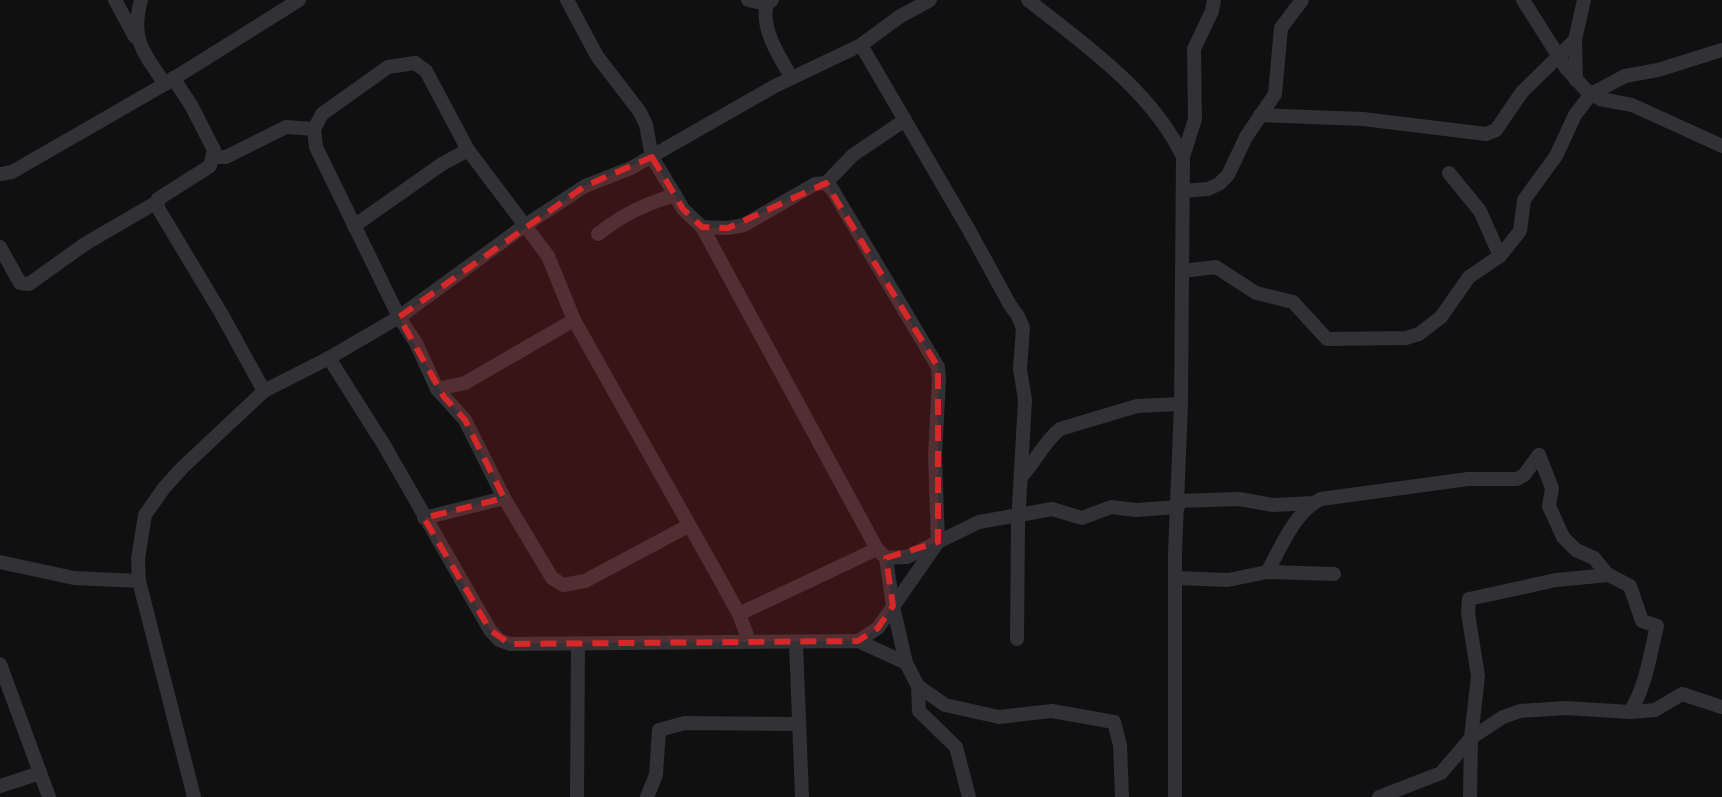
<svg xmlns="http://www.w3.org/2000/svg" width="1722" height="797" font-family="Rubik,sans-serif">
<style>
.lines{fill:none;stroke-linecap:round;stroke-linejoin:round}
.street{stroke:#313136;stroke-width:14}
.marked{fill:#d62828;fill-opacity:0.2;stroke:#d62828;stroke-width:6;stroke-dasharray:16 10;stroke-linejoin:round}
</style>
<rect width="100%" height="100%" fill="#101011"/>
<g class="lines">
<!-- street -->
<g class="street">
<path d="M115,0L135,37"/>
<path d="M141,0C130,40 144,53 165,84"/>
<path d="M567,0L597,56L640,112L646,125L652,157L675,195L683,209L702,227L877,549L886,558L907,557L979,522L1019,515L1052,509L1082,518L1111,507L1136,510L1178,507"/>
<path d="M748,0L767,4L772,0"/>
<path d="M1028,0C1084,44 1152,91 1183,157"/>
<path d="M1523,0L1566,68L1585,89L1600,99L1632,105L1722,146"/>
<path d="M767,4C760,28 780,58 792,78"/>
<path d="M861,45L969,230L1010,305L1018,316L1023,328L1020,369L1025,400L1018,524L1017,639"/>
<path d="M173,78L191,105L214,150L210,166L158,199V208L221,313L264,391"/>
<path d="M1576,80L1575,40L1584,0"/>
<path d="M1260,115L1363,119L1486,134L1496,130L1522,92L1575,40"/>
<path d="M214,157H226L286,127L314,129"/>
<path d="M1449,173L1480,211L1500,256"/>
<path d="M0,174L12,172L165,84L299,0"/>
<path d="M826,183L853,155L905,120"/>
<path d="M1183,191L1208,189L1219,184L1228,175L1246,137L1275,94L1281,28L1302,0"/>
<path d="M354,226L442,164L468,150"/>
<path d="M702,227L728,228L744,225L815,184L826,183L832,189L938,367L939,379L935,456L938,542L878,628L858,641"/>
<path d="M598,234C622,215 645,204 675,195"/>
<path d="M0,247L20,283L29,284L85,244L157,202"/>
<path d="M1182,271L1216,267L1256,293L1293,302L1327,339L1406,338L1419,334L1441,317L1469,277L1500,256L1520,231L1524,200L1556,156L1575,115L1591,94L1625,76L1658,70L1722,50"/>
<path d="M329,358L384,445L490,630L499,640L510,644L858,641L906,663L918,686L945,705L999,717L1052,711L1114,722L1120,745L1122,797"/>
<path d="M437,389L465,383L574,320"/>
<path d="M1023,475C1036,460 1045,441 1060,429L1137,406L1181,404"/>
<path d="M1178,501L1239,499L1273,505L1314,503"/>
<path d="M424,518L504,498"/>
<path d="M688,526L585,581L563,585L552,578L504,498L465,420L437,389L416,343L399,317L316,147L314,129L322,114L388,67L415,63L426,71L468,150L548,256L574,320L718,576L739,614L749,641"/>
<path d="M886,558L893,606L906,663"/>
<path d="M0,562L74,578L139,581"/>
<path d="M1267,572C1281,548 1294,512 1321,499L1468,479H1517L1524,475L1539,455"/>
<path d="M1176,578L1228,580L1267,572L1334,574"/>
<path d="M739,614L877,549"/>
<path d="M796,643L802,797"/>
<path d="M0,664L49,797"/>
<path d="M918,686L919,711L956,747L969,797"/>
<path d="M1630,712L1655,710L1682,694L1722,707"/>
<path d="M0,786L40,773"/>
<path d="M194,797L139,581L138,559L145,515L164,488L182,468L264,391L329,358L399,317L524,226L585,186L631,168L775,86L861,45L899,17L930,0"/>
<path d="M577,797L578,644"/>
<path d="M647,797L656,775L659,730L685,723L799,724"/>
<path d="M1175,797V553L1181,404L1183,157L1195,119L1194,49L1212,11L1214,0"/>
<path d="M1379,797L1441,773L1471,738L1503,717L1520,711L1566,708L1630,712C1646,686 1650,655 1657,626L1642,621L1630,586L1607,574L1594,558L1576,550L1563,537L1549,506L1552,488L1539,455"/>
<path d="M1470,797L1471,738L1478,676L1468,613L1469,599L1556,580L1609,575"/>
</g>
</g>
<!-- marked area -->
<path class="marked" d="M652,157L683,209L702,227L728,228L826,183L938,367V542L886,558L893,606L878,628L858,641L510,644L490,630L424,518L504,498L465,420L444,397L399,317L585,186Z"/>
</svg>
